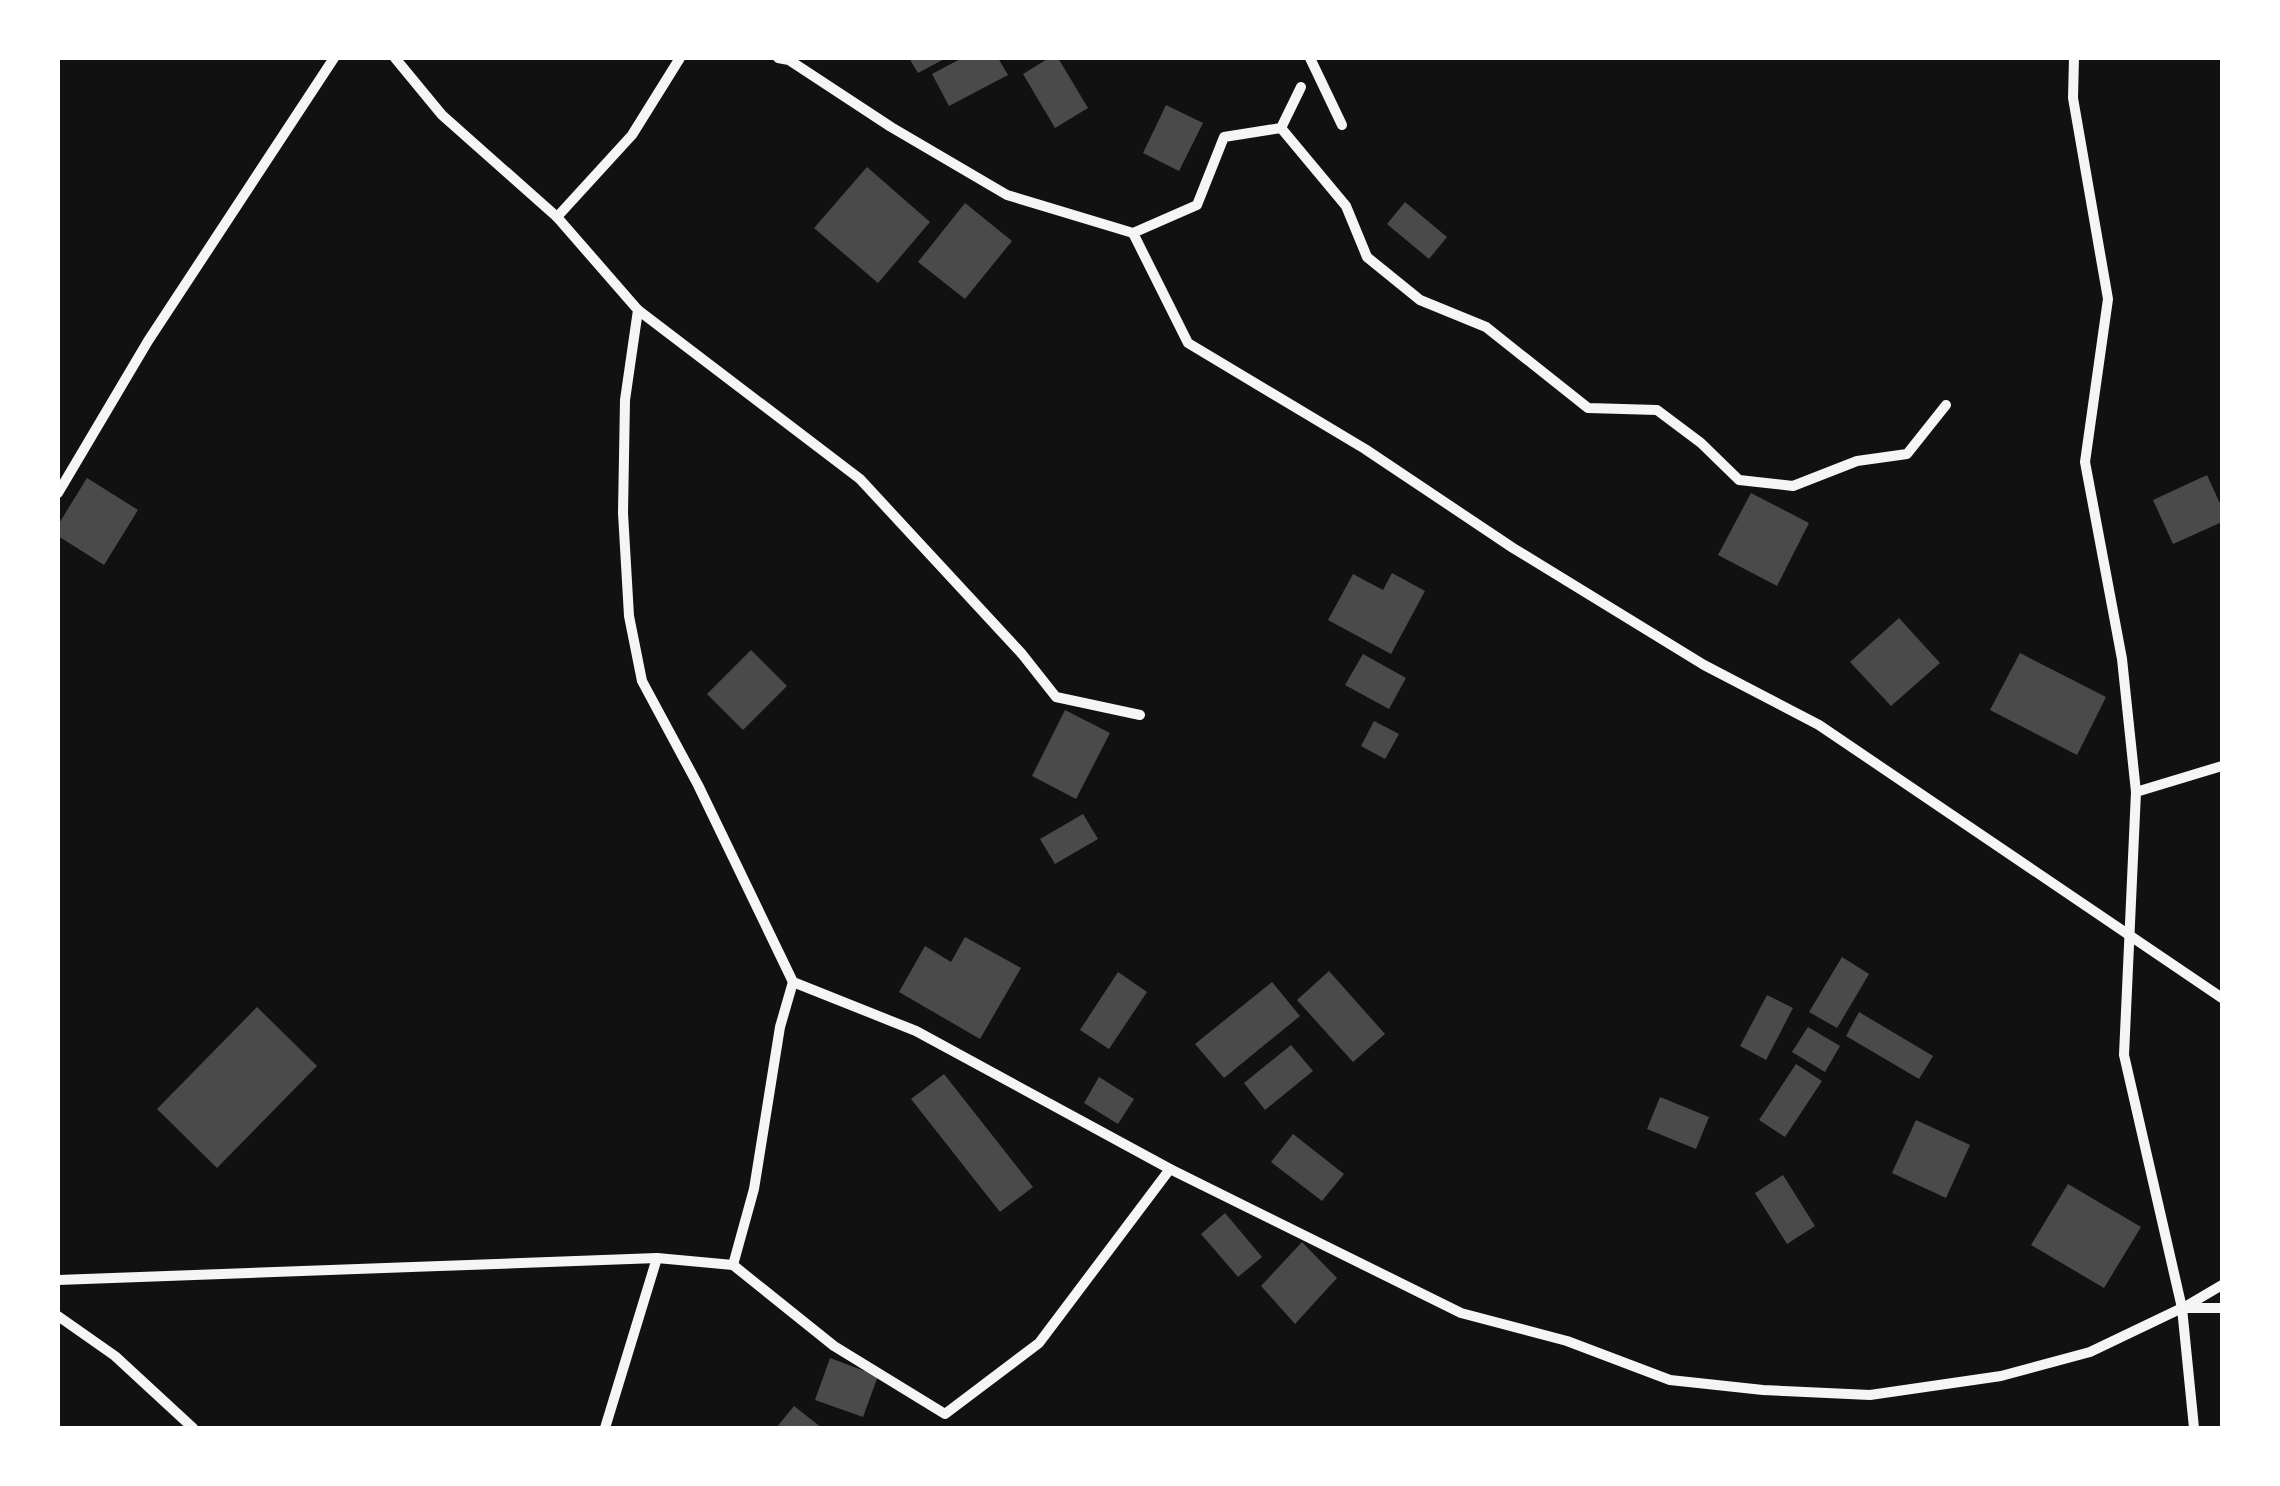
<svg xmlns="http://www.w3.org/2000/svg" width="2280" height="1486" font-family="Jost,sans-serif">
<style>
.building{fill:#4a4a4a}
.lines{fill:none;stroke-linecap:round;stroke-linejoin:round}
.minor{stroke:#f5f5f5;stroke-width:10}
</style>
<rect width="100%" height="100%" fill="#111"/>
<!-- building -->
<g class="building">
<path d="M909,58H946L918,73Z"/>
<path d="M962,58H998L1008,75L949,106L932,74Z"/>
<path d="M1049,58H1058L1088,108L1055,128L1023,74Z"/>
<path d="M1166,105L1203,123L1179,171L1143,153Z"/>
<path d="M867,167L930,222L878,283L814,228Z"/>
<path d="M1405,202L1447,237L1429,259L1387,224Z"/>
<path d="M965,203L1012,241L965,299L918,262Z"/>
<path d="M2207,475L2222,508V522L2173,544L2153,500Z"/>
<path d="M87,478L138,510L104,565L58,536V525Z"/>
<path d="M1751,493L1809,523L1777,586L1718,555Z"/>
<path d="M1392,573L1425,591L1391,654L1328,620L1353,574L1383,590Z"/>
<path d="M1899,618L1940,663L1891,706L1850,662Z"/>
<path d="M751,650L787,686L743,730L707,694Z"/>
<path d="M2020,653L2106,697L2077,755L1990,710Z"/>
<path d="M1363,654L1406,678L1389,709L1345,685Z"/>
<path d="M1065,710L1110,733L1076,799L1032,776Z"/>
<path d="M1374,721L1399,734L1385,759L1361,746Z"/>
<path d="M1083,814L1098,839L1055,864L1040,839Z"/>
<path d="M965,937L1021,968L980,1039L899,992L925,946L951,962Z"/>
<path d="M1842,957L1869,974L1837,1028L1809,1012Z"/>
<path d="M1329,971L1385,1034L1353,1062L1297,1000Z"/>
<path d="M1118,972L1147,992L1109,1049L1080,1030Z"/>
<path d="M1272,982L1300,1016L1224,1078L1195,1044Z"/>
<path d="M1767,995L1793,1008L1766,1060L1740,1046Z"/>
<path d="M257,1007L317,1066L217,1168L157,1109Z"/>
<path d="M1859,1012L1933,1056L1919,1079L1846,1036Z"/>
<path d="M1808,1027L1840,1046L1825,1072L1792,1052Z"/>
<path d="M1291,1045L1313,1071L1265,1110L1244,1083Z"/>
<path d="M1796,1064L1822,1081L1785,1137L1759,1120Z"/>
<path d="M944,1074L1033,1187L1000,1212L911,1099Z"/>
<path d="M1099,1077L1134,1099L1118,1124L1084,1103Z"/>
<path d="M1660,1097L1709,1117L1696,1149L1647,1129Z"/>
<path d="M1916,1120L1970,1145L1946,1198L1892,1173Z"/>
<path d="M1293,1134L1344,1174L1322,1201L1271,1162Z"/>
<path d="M1783,1175L1815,1226L1787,1244L1755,1193Z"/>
<path d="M2068,1184L2141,1227L2104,1288L2031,1245Z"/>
<path d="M1225,1213L1262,1257L1238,1277L1201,1234Z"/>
<path d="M1302,1242L1337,1278L1295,1324L1261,1286Z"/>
<path d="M830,1358L878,1376L863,1417L815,1400Z"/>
<path d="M794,1406L822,1428H776Z"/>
</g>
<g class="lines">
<!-- minor -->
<g class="minor">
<path d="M395,58L442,115L557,217"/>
<path d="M680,58L632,135L557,217L638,310L625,400L623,513L629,616L642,681L698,785L793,982L916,1031L1170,1169L1461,1313L1567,1341L1670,1380L1763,1390L1870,1395L2001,1376L2090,1352L2182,1308H2222"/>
<path d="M778,58L789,60L891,127L1007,195L1133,233L1197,205L1224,137L1281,128L1301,87"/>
<path d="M1310,58L1342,125"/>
<path d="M2074,58L2073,98L2108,299L2085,462L2122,659L2136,792L2124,1055L2182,1308L2194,1428"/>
<path d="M1281,128L1346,206L1367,257L1420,300L1486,327L1588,408L1657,410L1701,443L1739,480L1793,486L1857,461L1907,454L1946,405"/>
<path d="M1133,233L1188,343L1365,449L1513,548L1704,665L1819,725L2222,998"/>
<path d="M638,310L860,479L1022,654L1056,697L1140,715"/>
<path d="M58,493L148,341L334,58"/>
<path d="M2136,792L2222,766"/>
<path d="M733,1265L754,1189L780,1027L793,982"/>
<path d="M58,1280L657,1258L733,1265L834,1346L945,1414L1039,1343L1170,1169"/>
<path d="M2183,1308L2222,1285"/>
<path d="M58,1316L115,1356L193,1428"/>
<path d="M605,1428L657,1258"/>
</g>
</g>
<!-- border -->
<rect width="2280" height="1486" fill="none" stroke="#ffffff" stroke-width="120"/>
</svg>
